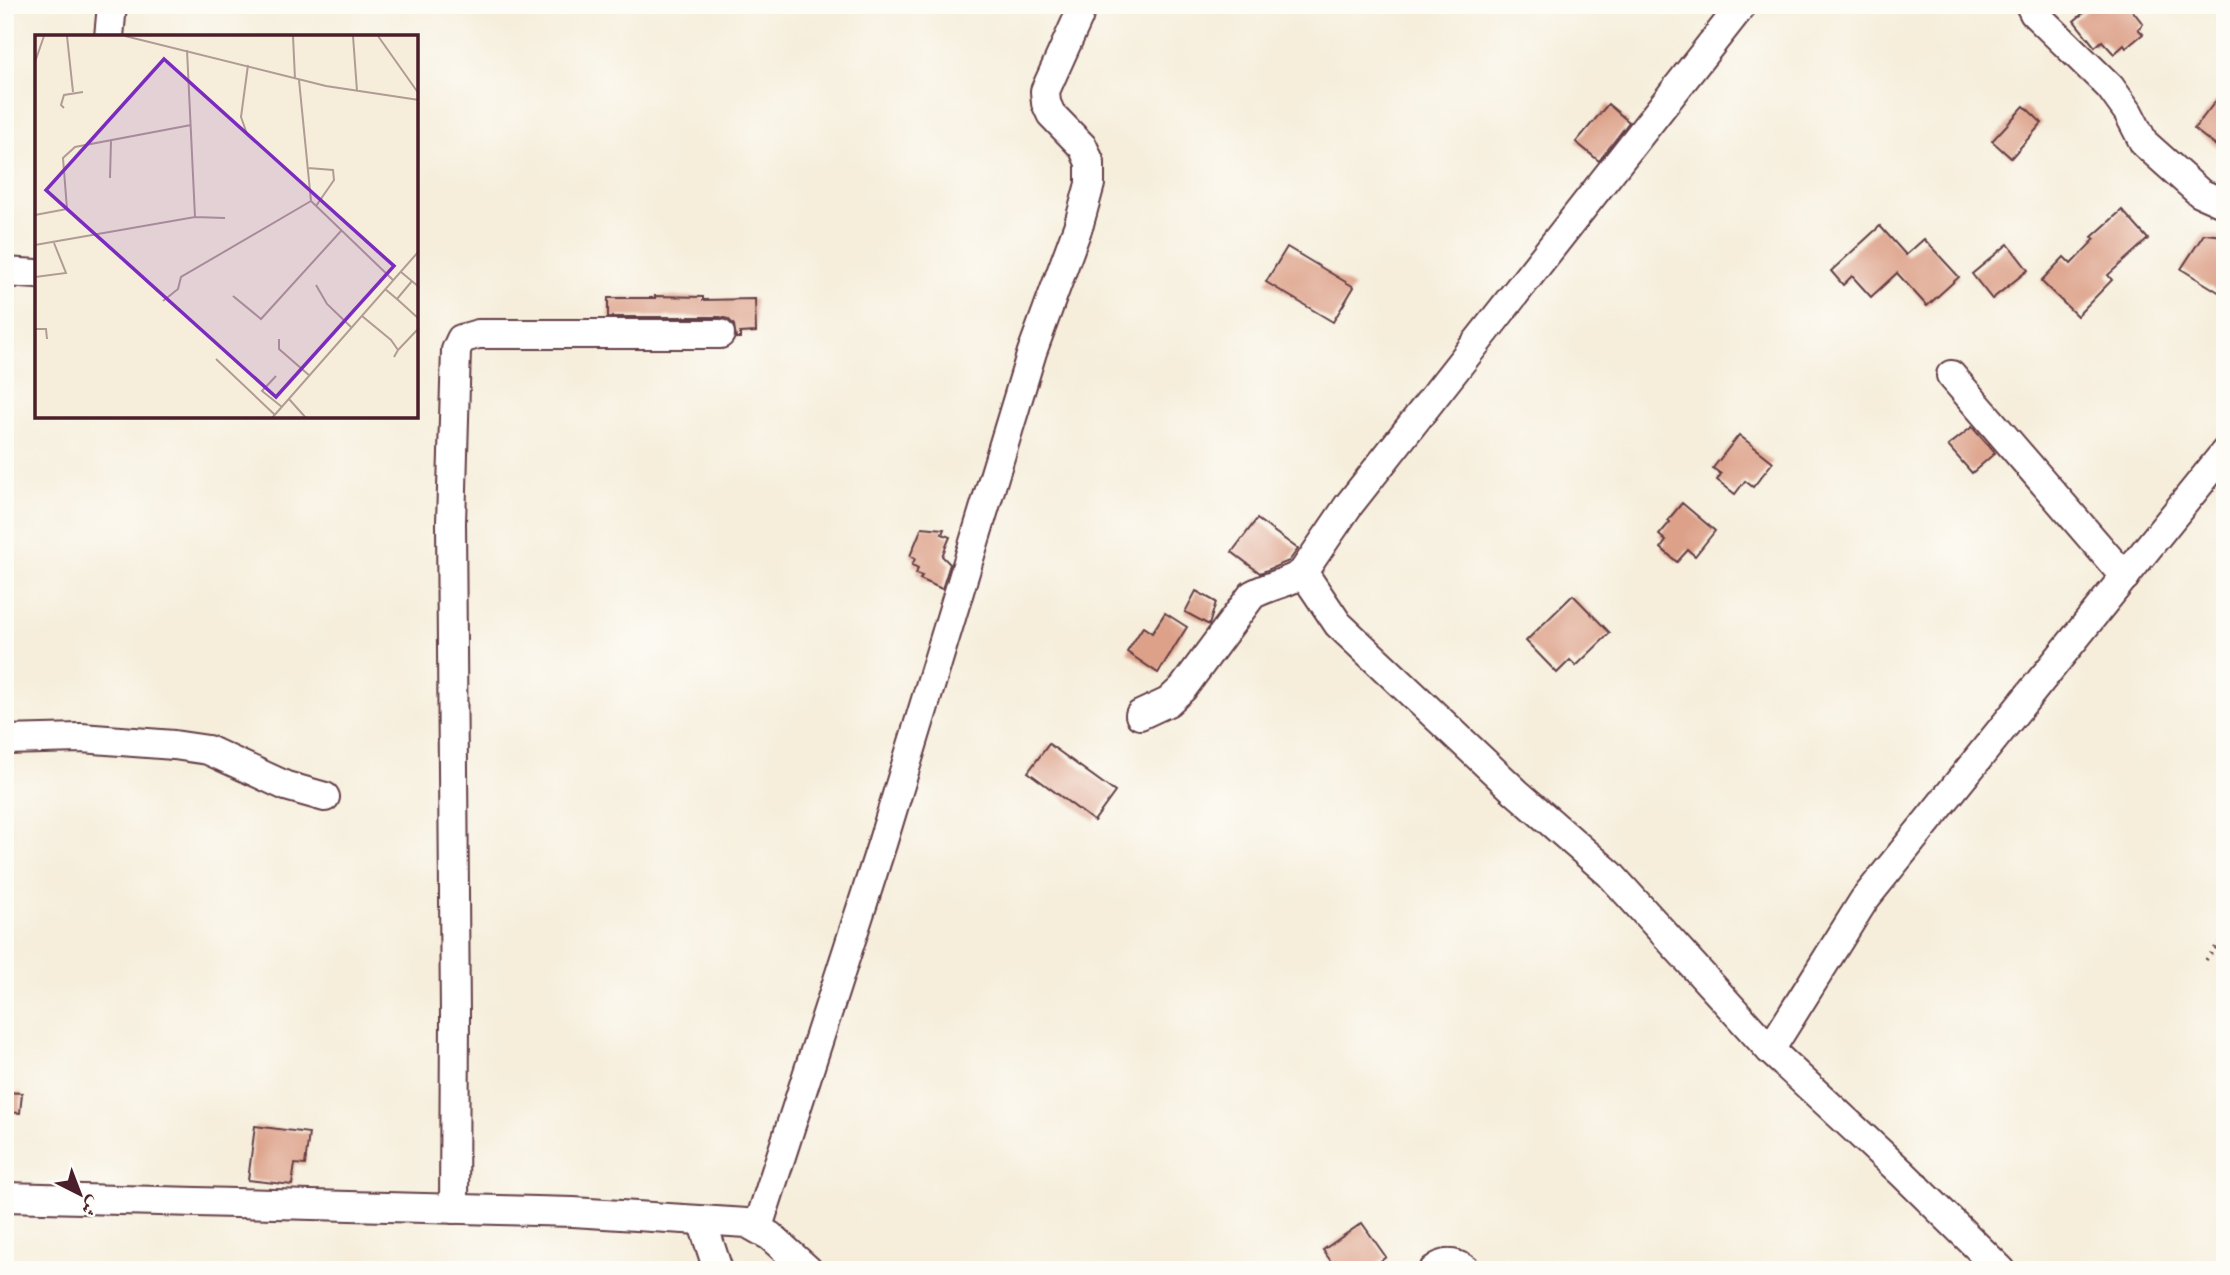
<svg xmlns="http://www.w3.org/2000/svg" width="2230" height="1275" font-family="'Gentium Book Plus',Amiri,serif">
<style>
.building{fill:#dda189}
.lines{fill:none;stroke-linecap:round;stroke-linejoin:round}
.minor-casing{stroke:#643e45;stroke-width:32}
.path{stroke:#643e45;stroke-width:3.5;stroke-dasharray:2 5;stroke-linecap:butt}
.minor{stroke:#fff;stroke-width:28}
.inset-road{fill:none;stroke:#b19b95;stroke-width:2}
.view{fill:#7b2cbf;fill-opacity:0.15;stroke:#7b2cbf;stroke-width:3.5}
.inset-edge{fill:none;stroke:#4a1f2b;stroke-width:3.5}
</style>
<rect width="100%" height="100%" fill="#fdfcf7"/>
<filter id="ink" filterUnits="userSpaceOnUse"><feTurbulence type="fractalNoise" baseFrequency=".0143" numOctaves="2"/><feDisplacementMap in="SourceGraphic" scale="14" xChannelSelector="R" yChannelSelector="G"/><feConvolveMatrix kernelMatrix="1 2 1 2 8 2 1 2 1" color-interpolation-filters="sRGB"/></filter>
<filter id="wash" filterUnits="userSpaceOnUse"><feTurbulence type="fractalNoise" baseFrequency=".00686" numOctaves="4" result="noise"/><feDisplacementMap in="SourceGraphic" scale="28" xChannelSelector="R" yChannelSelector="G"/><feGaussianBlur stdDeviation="1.57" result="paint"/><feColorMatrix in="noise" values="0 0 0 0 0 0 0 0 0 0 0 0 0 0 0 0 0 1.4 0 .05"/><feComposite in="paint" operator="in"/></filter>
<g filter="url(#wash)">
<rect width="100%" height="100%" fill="#f6eedb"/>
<g id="blocks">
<!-- building -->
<g class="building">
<path d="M2093,5H2128L2143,24L2138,29L2143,34L2126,48L2124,45L2114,54L2102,41L2095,47L2074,21Z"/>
<path d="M2225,89V153L2194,129Z"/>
<path d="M1608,104L1629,122L1599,161L1576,142Z"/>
<path d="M2024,106L2042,123L2011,158L1992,141Z"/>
<path d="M2122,210L2148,239L2108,275L2112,280L2077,316L2041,281L2064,257L2071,264L2095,239L2092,237Z"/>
<path d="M1880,226L1906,255L1924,239L1959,277L1927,306L1897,273L1871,297L1852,276L1843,285L1831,271Z"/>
<path d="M2204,234L2225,236V296L2181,269Z"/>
<path d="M2008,244L2028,270L1992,299L1972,274Z"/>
<path d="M1287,247L1354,287L1333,322L1266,282Z"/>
<path d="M655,296L703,297V300L755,299L756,332L740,333V338H736L734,325L728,319L720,317H608V298H655Z"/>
<path d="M1972,427L1995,453L1972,473L1948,446Z"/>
<path d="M1739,435L1773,462L1753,487L1745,481L1735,494L1717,480L1721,474L1713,468Z"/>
<path d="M1682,503L1715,531L1695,556L1688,550L1677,562L1661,548L1666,541L1659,535L1670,522L1668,520Z"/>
<path d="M1257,519L1298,549L1289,561L1260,573L1232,552Z"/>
<path d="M922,527L944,529L942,534L950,537L942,556L950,564L942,589L920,579L922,576L916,574L918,568L912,565L915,559L910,556Z"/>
<path d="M1196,591L1216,602L1209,625L1185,612Z"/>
<path d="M1573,595L1610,633L1576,666L1570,660L1557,673L1526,641Z"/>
<path d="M1165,613L1187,627L1158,673L1127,652L1143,627L1152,633Z"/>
<path d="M1049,744L1115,792L1094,821L1028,772Z"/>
<path d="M5,1092L22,1093L20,1113L5,1112Z"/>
<path d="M255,1126L309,1133L305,1165L295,1164L292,1185L248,1180Z"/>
<path d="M1362,1223L1386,1257L1368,1270H1337L1323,1250Z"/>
</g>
</g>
</g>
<g filter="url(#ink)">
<use href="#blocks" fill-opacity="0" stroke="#643e45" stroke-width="2"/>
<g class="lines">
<defs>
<g id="minor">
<path d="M2030,5L2034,13L2110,87L2128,112L2144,143L2200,193L2225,204"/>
<path d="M109,37L112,5"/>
<path d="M5,272L37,274"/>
<path d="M1951,375L2125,577"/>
<path d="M1303,572L1338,624L1516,792L1610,874L1770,1050L1902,1173L2001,1270"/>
<path d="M1140,715L1168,702L1183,688L1252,595C1267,586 1292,582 1303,572L1348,506L1742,5"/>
<path d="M5,740L81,738L174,745L208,750L286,786L325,797"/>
<path d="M1770,1050L1864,900L2225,452"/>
<path d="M5,1197L573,1212L747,1223L770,1236L808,1270"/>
<path d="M454,1209L455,1016L451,523L456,350L461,339L478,334H720"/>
<path d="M702,1221L718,1270"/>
<path d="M758,1227L882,844L1032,352L1079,224L1090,184V163L1083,147L1051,114L1046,103L1045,91L1078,18L1082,5"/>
<path d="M1434,1270C1445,1261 1454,1262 1466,1270"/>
</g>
</defs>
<!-- minor casing -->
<use href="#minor" class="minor-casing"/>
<!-- path -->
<path class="path" d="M2206,960L2225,935"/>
<!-- minor -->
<use href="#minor" class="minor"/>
</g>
</g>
<!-- overview -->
<g transform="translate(35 35)">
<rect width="383" height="383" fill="#f6eedb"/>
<path class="inset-road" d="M32,1L38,57M90,1L291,51L384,65M258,1L260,44M318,1L322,56M343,1L384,59M152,15L160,182M0,27L9,1M264,45L276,166L358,245M29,73L26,70L29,60L48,57M212,99L206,82L213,30M273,133L298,135L299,145L281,171M75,143L76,106M0,180L32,174L28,123L40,112L156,90M0,210L160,182L190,183M366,237L384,252M0,242L31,238L19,208M281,250L292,269L317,293M350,254L362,264L377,246M198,261L226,284L306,196M362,264L384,284M128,266L143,254L146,242L276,166M327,281L356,305L363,315L359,322M0,294H11L12,304M244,304V314L275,341M363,315L384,293M181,324L240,380M241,341L227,356L247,372M254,364L271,383M237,383L384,216"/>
<path class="view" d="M129,24L359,231L241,362L11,155Z"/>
<rect width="383" height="383" class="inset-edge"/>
</g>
<!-- margin -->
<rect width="2230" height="1275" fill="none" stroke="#fdfcf7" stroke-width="28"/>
<!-- north arrow -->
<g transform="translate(80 1194) rotate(138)" stroke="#fdfcf7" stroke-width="5" paint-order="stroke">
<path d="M0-5L12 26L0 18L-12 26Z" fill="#4a1f2b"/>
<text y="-10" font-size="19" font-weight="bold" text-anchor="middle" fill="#4a1f2b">ش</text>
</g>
</svg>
